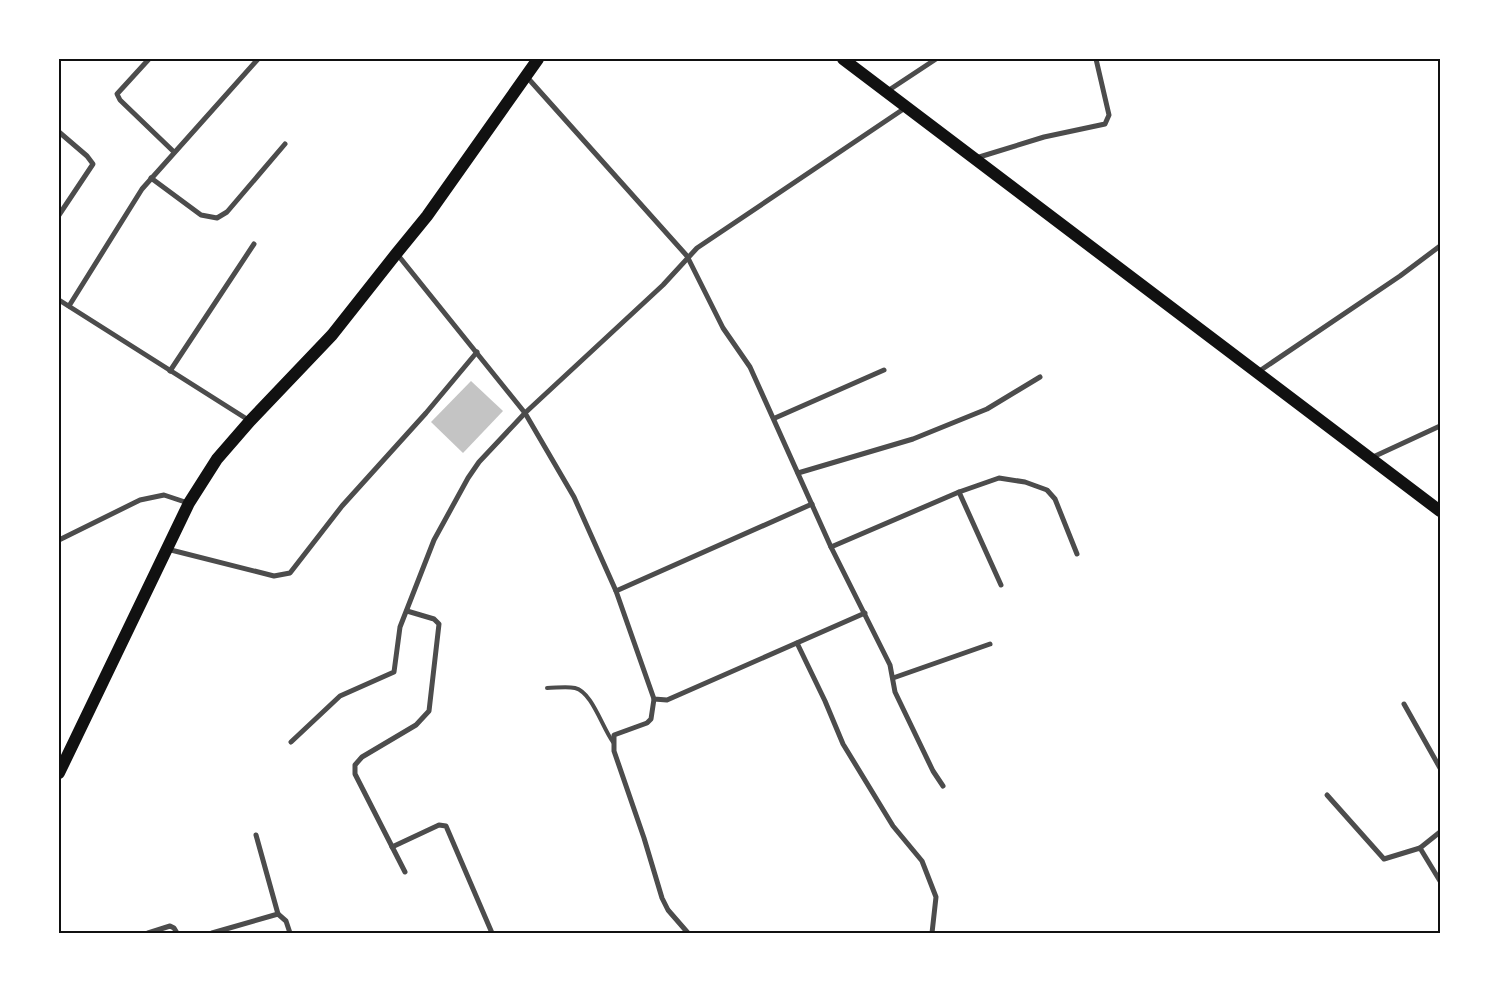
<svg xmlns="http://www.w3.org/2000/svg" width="1499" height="992" font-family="Jost,sans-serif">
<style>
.building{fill:#c4c4c4}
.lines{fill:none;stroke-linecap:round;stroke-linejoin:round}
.service{stroke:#4c4c4c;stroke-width:4}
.minor{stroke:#4c4c4c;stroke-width:5}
.trunk{stroke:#111;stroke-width:12}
.neatline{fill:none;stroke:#111;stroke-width:2}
</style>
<rect width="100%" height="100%" fill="#fff"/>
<!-- building -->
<path class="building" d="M471,381L503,411L463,453L431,422Z"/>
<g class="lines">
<!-- service -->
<path class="service" d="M547,688C556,688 566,686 575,688C592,692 602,727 613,742"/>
<!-- minor -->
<g class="minor">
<path d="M149,59L117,94L120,100L174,152"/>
<path d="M526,76L687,256L723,328L750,367L831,547L890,665L895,692L933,771L943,786"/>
<path d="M886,92L936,59"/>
<path d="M59,132L87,156L93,164L59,215"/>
<path d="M976,158L1044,137L1105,124L1109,115L1096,59"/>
<path d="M151,178L201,215L217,218L227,212L285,144"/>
<path d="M397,254L525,413L574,497L616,591L654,699L667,700L865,613"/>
<path d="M59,300L250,421"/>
<path d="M69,306L142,189L258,59"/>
<path d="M170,371L254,244"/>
<path d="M1258,372L1400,276L1440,246"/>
<path d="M775,418L884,370"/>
<path d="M1373,457L1440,426"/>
<path d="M798,473L913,439L987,409L1040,377"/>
<path d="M959,492L1001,585"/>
<path d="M59,540L140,500L164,495L188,503"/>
<path d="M831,547L959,492L999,478L1025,482L1047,490L1055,499L1077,554"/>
<path d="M167,549L274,576L290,573L342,506L426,413L477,352"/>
<path d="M616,591L812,504"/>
<path d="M797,643L825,701L843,744L893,826L922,861L936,897L932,933"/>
<path d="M893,678L990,644"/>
<path d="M654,699L651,719L647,723L614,735V751L644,838L662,898L668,910L688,933"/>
<path d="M1404,704L1440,768"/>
<path d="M291,742L340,696L394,672L400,627L434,540L468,478L479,462L525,413L663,285L697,248L905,108"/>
<path d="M1327,795L1384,859L1420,848L1440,881"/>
<path d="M256,835L278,914"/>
<path d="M392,847L439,825L446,826L492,933"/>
<path d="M1420,848L1440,832"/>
<path d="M405,872L355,774V765L362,757L416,725L429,711L439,624L434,619L407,611"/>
<path d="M148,933L170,926L174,928L177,933"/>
<path d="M212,933L278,914L286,921L290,933"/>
</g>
<!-- trunk -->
<g class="trunk">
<path d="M843,59L1440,511"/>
<path d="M59,773L189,503L217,459L250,421L332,335L396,254L427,216L538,59"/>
</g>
</g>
<!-- border -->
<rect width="1499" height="992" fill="none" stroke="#ffffff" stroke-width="120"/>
<rect x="60" y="60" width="1379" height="872" class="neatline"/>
</svg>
